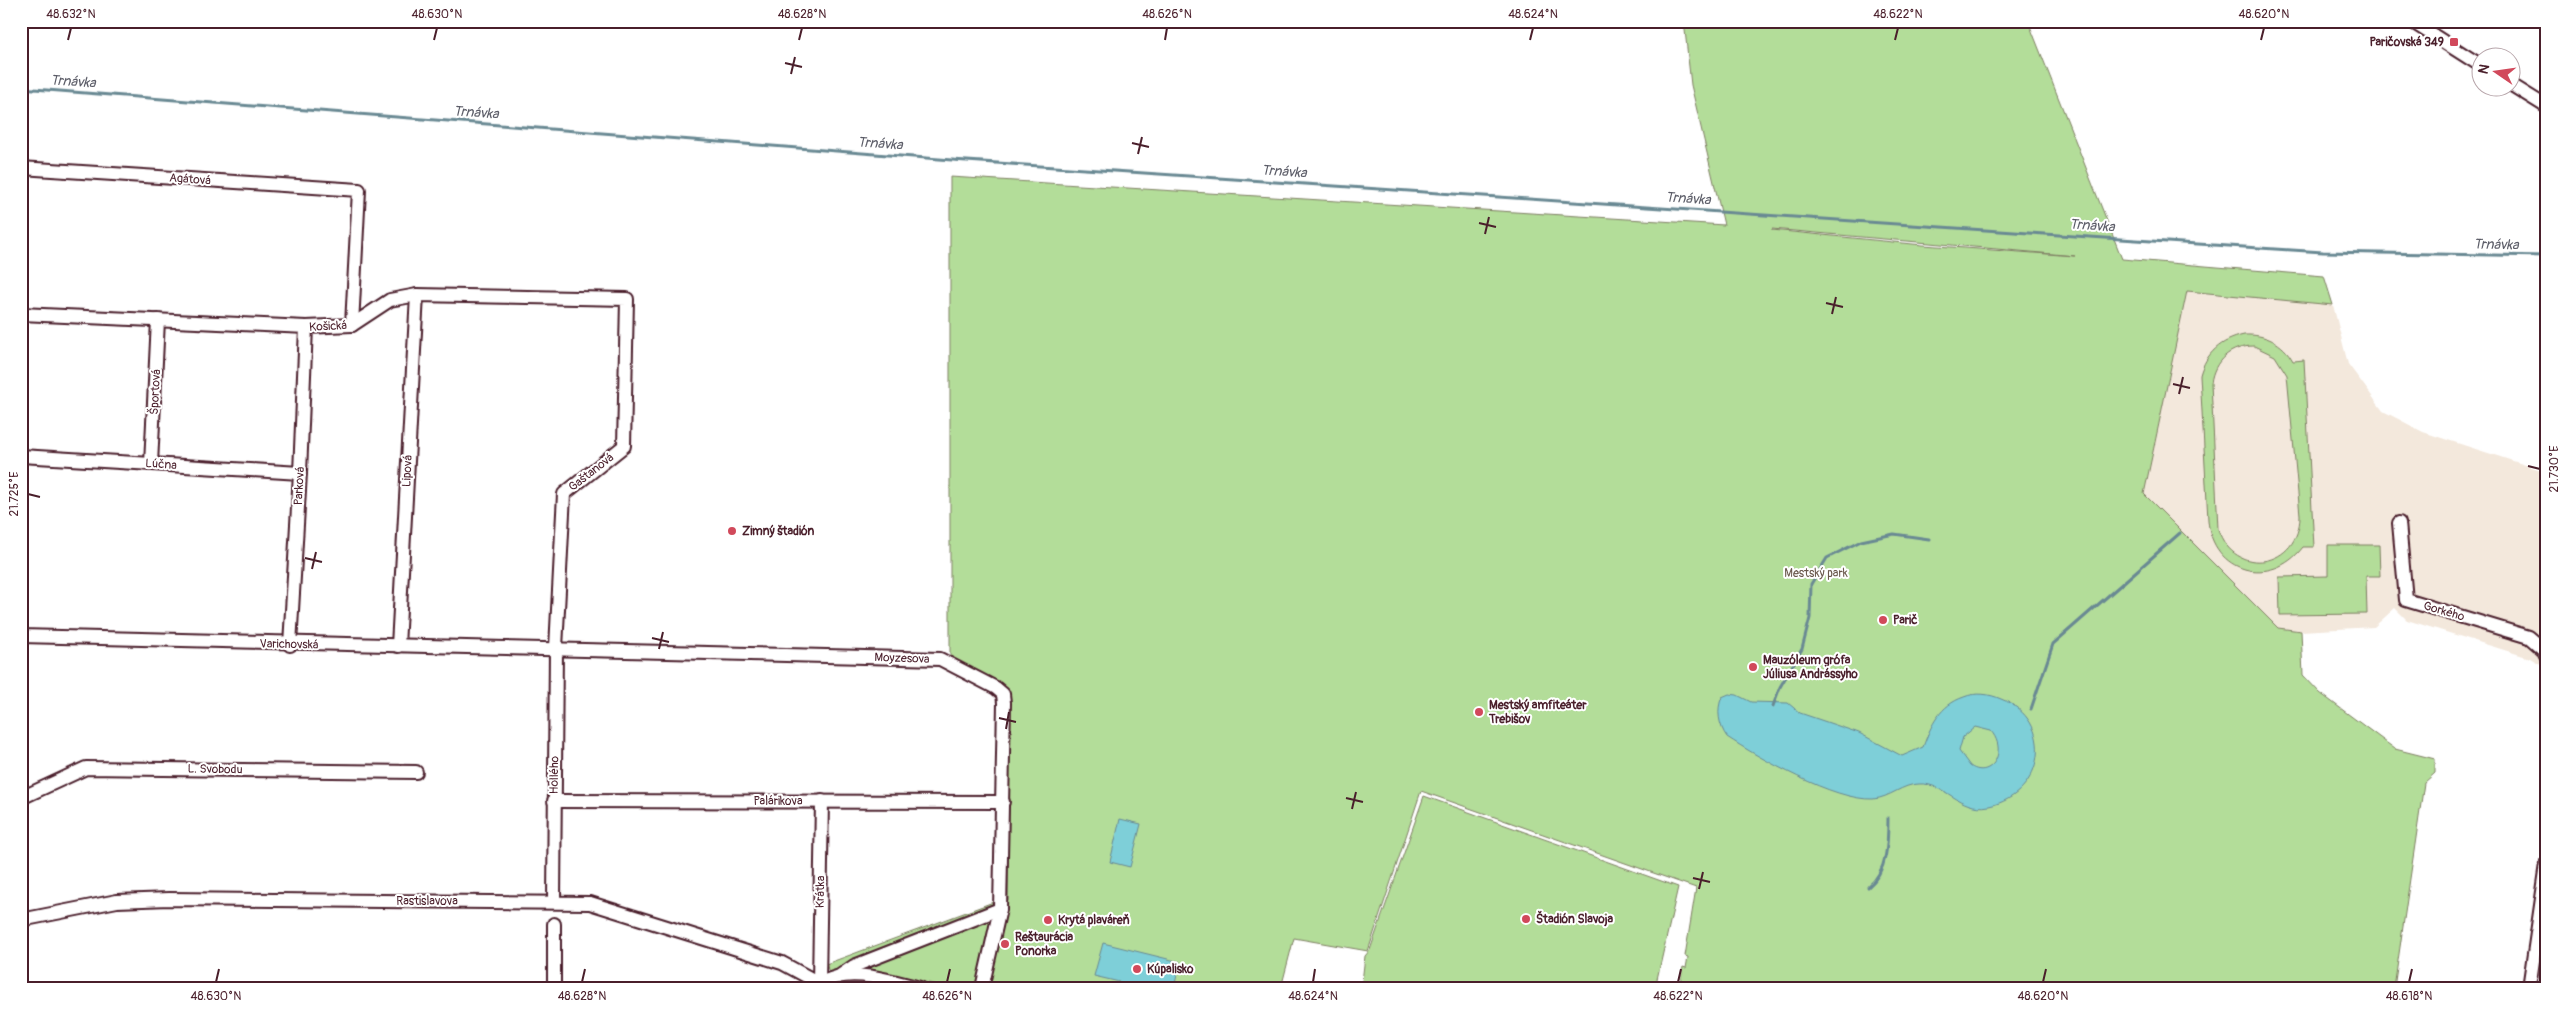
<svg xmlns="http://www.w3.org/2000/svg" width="2568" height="1009" font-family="Pangolin,sans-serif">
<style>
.built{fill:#f3e8dc}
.green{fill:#b3dd99;stroke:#7e7e62;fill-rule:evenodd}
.water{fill:#7ecfd8;stroke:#698993;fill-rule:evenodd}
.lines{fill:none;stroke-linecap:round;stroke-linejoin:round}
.stream{stroke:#698993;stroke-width:3}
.minor-casing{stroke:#4a1f2b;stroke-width:16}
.minor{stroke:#fff;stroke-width:12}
.ticks{fill:none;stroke:#4a1f2b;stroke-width:2}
.poi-dot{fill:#d1495b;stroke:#fff;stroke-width:2}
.labels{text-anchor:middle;stroke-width:4;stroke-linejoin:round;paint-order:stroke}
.poi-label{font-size:12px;font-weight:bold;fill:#4a1f2b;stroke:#fff;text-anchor:start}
.street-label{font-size:12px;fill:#4a1f2b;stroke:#fff}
.park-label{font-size:12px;fill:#6a584c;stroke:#fff}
.water-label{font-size:14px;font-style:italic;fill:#5c5d68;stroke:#fff}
.neatline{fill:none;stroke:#4a1f2b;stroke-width:2}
.ticks-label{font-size:12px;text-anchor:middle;fill:#4a1f2b}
</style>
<rect width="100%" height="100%" fill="#fff"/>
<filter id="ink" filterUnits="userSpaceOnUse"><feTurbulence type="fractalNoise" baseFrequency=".02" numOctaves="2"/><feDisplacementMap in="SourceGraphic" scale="10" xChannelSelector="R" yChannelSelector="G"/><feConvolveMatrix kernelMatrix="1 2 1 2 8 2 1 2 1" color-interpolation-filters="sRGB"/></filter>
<g filter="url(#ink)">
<!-- built -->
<path class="built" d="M2187,290L2333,305L2348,364L2383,411L2423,432L2547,472V668L2530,658L2407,620L2395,608L2374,627L2301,631L2278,628L2144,494Z"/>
<!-- green -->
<g class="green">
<path d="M1684,21H2028L2122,259L2324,276L2333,305L2187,291L2144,494L2278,628L2301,631L2303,675L2320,693L2395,749L2435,759V773L2424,783L2394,988H1679L1683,967L1686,968L1688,957L1685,956L1696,888L1421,791L1368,951L1294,938L1281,988H949L893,974L875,972L834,974L829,972L826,964L996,901H1008L1010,702L1000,684L950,657V177L1724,225L1691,85ZM1772,230V229L2075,256L1923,245Z"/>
<path d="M2244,335C2264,334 2283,342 2293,361L2304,360L2314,547H2303C2271,589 2212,573 2208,520L2200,375C2206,353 2221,340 2244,335ZM2254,346L2275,356L2287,375L2300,515C2300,568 2234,579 2218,529L2211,383C2214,360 2231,346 2254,346Z"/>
<path d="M2328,545H2379L2380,576H2366L2367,614L2280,615L2279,577L2328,576Z"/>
<path d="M1424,796L1678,887L1655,988H1393L1362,982L1365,956L1370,950Z"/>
</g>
<!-- water -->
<g class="water">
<path d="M1729,694L1737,695L1751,702L1788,703L1800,713L1859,733L1902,756L1923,747C1931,725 1940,705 1964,697C1976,692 1990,694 2001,699C2056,720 2046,794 1989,806C1959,812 1945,782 1919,784C1902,784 1890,798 1873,799C1835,801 1759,758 1727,737C1719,726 1716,710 1722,697ZM1975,727L1991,731C2009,752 1990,780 1970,766L1959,751L1963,737Z"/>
<path d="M1120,819L1141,824L1130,867L1110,862Z"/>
<path d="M1103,943L1180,962L1174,988H1145L1094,976Z"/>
</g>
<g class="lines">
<!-- stream -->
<g class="stream">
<path d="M21,88L952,160L2059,235L2323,252L2547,256"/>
<path d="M1773,706L1780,687L1802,649L1810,618L1811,584L1827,558L1861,541L1894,534L1929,539"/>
<path d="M2031,709L2053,644L2180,533"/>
<path d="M1868,887C1888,871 1888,842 1888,818"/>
</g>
<defs>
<g id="minor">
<path d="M2411,21L2480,65"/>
<path d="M2510,84L2547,107"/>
<path d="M21,168L359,190L352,325"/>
<path d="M21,314L306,327L352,325L390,300L417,295L627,299L624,446L564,494L556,648L554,902"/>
<path d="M21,456L300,473"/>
<path d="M151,464L158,320"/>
<path d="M2399,523L2406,600L2529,637L2543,649L2547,657"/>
<path d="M21,636C328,646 634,650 940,659L996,688L1003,694L1004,703L1000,909L982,988"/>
<path d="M290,645L300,473L306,327"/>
<path d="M398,646L417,295"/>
<path d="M21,798L86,768L416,772"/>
<path d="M554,801L1003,802"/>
<path d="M21,920L117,901L169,899L590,903L782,963L819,983"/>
<path d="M838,977L854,966L1000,909"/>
<path d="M819,983L822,801"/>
<path d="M554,988V924"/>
<path d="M807,988C817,984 827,980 837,977C863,971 895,982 920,988"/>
<path d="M2529,988L2547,864"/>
</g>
</defs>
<!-- minor casing -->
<use href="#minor" class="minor-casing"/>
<!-- minor -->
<use href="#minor" class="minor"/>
</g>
</g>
<!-- ticks -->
<path class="ticks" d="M68,40L71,28M434,40L437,28M799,40L802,28M1165,40L1167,28M1530,40L1533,28M1895,40L1898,28M2261,40L2264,28M785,63L802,67M791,74L795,57M1132,143L1149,147M1138,154L1142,137M1479,223L1496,227M1485,234L1489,217M1826,303L1843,307M1832,314L1836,297M2173,384L2190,388M2179,394L2183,377M2528,466L2540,469M28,494L40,497M305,558L322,562M312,569L316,552M652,638L669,642M659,649L663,632M999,718L1016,722M1006,729L1009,712M1346,798L1363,802M1352,809L1356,792M1693,878L1710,882M1699,889L1703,872M216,982L219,969M582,982L585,969M947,982L950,969M1313,982L1315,969M1678,982L1681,969M2043,982L2046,969M2409,982L2412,969"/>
<!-- markers -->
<g class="poi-dot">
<rect x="2449" y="37" width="10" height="10" rx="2.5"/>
<circle cx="732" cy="531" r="5"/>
<circle cx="1883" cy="620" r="5"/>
<circle cx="1753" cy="667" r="5"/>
<circle cx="1479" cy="712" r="5"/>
<circle cx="1526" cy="919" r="5"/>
<circle cx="1048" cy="920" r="5"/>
<circle cx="1005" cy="944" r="5"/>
<circle cx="1137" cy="969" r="5"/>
</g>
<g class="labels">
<!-- poi labels -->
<g class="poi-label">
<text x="2444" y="46" text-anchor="end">Paričovská 349</text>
<text x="742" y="535">Zimný štadión</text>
<text x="1893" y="624">Parič</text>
<text x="1763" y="664">Mauzóleum grófa<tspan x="1763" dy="14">Júliusa Andrássyho</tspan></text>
<text x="1489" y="709">Mestský amfiteáter<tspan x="1489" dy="14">Trebišov</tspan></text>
<text x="1536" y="923">Štadión Slavoja</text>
<text x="1058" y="924">Krytá plaváreň</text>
<text x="1015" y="941">Reštaurácia<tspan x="1015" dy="14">Ponorka</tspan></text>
<text x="1147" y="973">Kúpalisko</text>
</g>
<!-- street labels -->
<g class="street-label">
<text transform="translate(190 179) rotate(4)" y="4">Agátová</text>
<text transform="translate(328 326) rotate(-3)" y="4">Košická</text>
<text transform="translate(155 392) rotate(-87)" y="4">Športová</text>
<text transform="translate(161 464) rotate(4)" y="4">Lúčna</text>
<text transform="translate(407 471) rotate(-87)" y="4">Lipová</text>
<text transform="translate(591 472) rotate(-38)" y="4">Gaštanová</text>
<text transform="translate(299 486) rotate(-87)" y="4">Parková</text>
<text transform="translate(2444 611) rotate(16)" y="4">Gorkého</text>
<text transform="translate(289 644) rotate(1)" y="4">Varichovská</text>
<text transform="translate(902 658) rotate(2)" y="4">Moyzesova</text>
<text transform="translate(215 769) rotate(1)" y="4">L. Svobodu</text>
<text transform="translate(554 775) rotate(-89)" y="4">Hollého</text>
<text x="778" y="805">Palárikova</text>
<text transform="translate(820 892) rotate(-89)" y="4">Krátka</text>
<text x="427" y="905">Rastislavova</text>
</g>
<!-- park labels -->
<g class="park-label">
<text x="1816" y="577">Mestský park</text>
</g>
<!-- water labels -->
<g class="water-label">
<text transform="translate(73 81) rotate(4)" y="5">Trnávka</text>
<text transform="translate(476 112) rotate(4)" y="5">Trnávka</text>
<text transform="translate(880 143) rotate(4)" y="5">Trnávka</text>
<text transform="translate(1284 171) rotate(4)" y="5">Trnávka</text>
<text transform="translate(1688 198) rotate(4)" y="5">Trnávka</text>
<text transform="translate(2092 225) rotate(4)" y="5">Trnávka</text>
<text transform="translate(2496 244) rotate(1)" y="5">Trnávka</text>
</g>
</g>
<!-- margin -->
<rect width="2568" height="1009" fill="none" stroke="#fff" stroke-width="55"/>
<!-- north arrow -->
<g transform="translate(2496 72) rotate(283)"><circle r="24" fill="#ffffff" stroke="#b7a5aa"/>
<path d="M0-4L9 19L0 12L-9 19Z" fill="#d1495b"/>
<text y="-8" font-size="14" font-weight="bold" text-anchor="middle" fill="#4a1f2b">N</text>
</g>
<rect x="28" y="28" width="2512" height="954" class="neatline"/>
<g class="ticks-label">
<text x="71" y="18">48.632°N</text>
<text x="437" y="18">48.630°N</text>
<text x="802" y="18">48.628°N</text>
<text x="1167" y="18">48.626°N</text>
<text x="1533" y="18">48.624°N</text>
<text x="1898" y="18">48.622°N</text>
<text x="2264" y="18">48.620°N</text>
<text transform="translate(2554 469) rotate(-90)" y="4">21.730°E</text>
<text transform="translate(14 494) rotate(-90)" y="4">21.725°E</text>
<text x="216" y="1000">48.630°N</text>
<text x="582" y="1000">48.628°N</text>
<text x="947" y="1000">48.626°N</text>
<text x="1313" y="1000">48.624°N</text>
<text x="1678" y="1000">48.622°N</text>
<text x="2043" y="1000">48.620°N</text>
<text x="2409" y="1000">48.618°N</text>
</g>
</svg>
